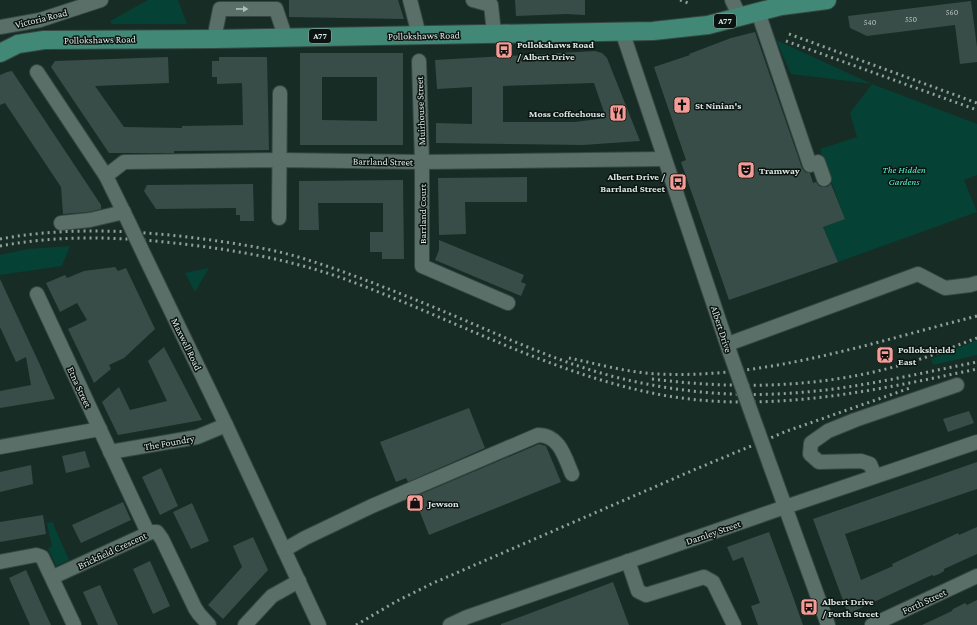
<svg xmlns="http://www.w3.org/2000/svg" width="977" height="625" font-family="'Crimson Pro',serif">
<style>
.green{fill:#054134}
.building{fill:#384d47;fill-rule:evenodd}
.lines{fill:none;stroke-linecap:round;stroke-linejoin:round}
.minor-casing{stroke:#364742;stroke-width:16}
.major-casing{stroke:#364742;stroke-width:20}
.minor{stroke:#596f68;stroke-width:14}
.major{stroke:#428876;stroke-width:18}
.rail{stroke:#91a09b;stroke-width:3;stroke-dasharray:2 4;stroke-linecap:butt}
.minor-bridge-casing{stroke:#364742;stroke-width:16;stroke-linecap:butt}
.minor-bridge{stroke:#596f68;stroke-width:14}
.oneway{fill:#aebdb8}
.labels{text-anchor:middle;stroke-width:3;stroke-linejoin:round;paint-order:stroke}
.number-label{font-size:8px;fill:#b2c0bc}
.shield{fill:#0a1310;stroke:#9ca7a4;stroke-width:1}
.shield-label{font-size:9px;font-weight:bold;fill:#dbe7e3}
.street-label{font-size:10px;fill:#dbe7e3;stroke:#0a1310}
.poi-label{font-size:10px;font-weight:bold;fill:#dbe7e3;stroke:#0a1310;text-anchor:start}
.park-label{font-size:10px;font-style:italic;fill:#58f0cb;stroke:#0a1310}
</style>
<rect width="100%" height="100%" fill="#182c26"/>
<!-- green -->
<g class="green">
<path d="M148,0H178L187,24H112L110,21Z"/>
<path d="M776,40L872,84L977,124V175L964,180L977,212L838,262L823,227L844,218L820,149L857,137L850,113L872,84L791,74Z"/>
<path d="M70,246L62,266L0,275V255L28,249Z"/>
<path d="M209,268L195,292L185,273Z"/>
<path d="M977,340V355L933,365L931,359Z"/>
<path d="M53,522L54,526L69,560L56,566L48,548L52,547L47,523Z"/>
</g>
<!-- building -->
<g class="building">
<path d="M289,0H398L404,19L289,17Z"/>
<path d="M515,0H585V15L566,14L516,16Z"/>
<path d="M971,1L977,47V62L960,64L955,25L867,36L850,28L848,16Z"/>
<path d="M755,32L802,168L805,172L810,173L813,183L816,182L819,186L823,187H827L831,184L845,219L823,227L838,262L729,300L681,162L686,160L654,67L690,55L689,54L731,38Z"/>
<path d="M595,51L602,53L607,58L640,141L583,145L436,143V123L472,124V87L437,89L435,60ZM594,83L606,118L575,122H503V86Z"/>
<path d="M300,53H403V145H300ZM322,77H377V121L322,120Z"/>
<path d="M168,57L169,83L95,86L124,127L182,128V126L243,125L242,83L217,84V77H212V61H219V57H267L269,150L174,151V153H109L51,67L55,61Z"/>
<path d="M12,71L101,205V209L89,212L63,214L61,187L5,103L0,105V75L7,72Z"/>
<path d="M527,177V202H465L466,234L439,235L438,178Z"/>
<path d="M403,180L404,259H382V252H370V232H383V203H318L319,230H299V181Z"/>
<path d="M253,184L254,221H240V215H236V208L156,209L144,191L147,185Z"/>
<path d="M439,240L524,275L521,282L526,284L521,296L435,260L439,250Z"/>
<path d="M115,267L118,271L126,268L155,329L124,358L109,365L111,369L94,383L68,329L87,320L77,303L60,312L46,283L65,275L67,278L84,271Z"/>
<path d="M0,279L40,365L55,399L0,408V391L31,385L26,357L16,362L0,327Z"/>
<path d="M164,347L202,420L118,435L102,402L119,387L130,410L167,401L148,361Z"/>
<path d="M469,408L485,448L408,482L406,478L396,482L380,442Z"/>
<path d="M969,411L974,423L948,432L943,419Z"/>
<path d="M539,444L546,446L561,482L429,535L414,497Z"/>
<path d="M85,451L90,467L66,473L62,456Z"/>
<path d="M977,462V489L845,534L861,580L893,566L892,564L958,533L959,535L977,527V554L944,569V571L939,574L934,576L932,575L848,614L813,519Z"/>
<path d="M31,465L33,484L0,492V472Z"/>
<path d="M161,468L178,506L160,515L142,477Z"/>
<path d="M123,502L131,520L81,543L72,525Z"/>
<path d="M192,503L209,541L191,549L173,512Z"/>
<path d="M43,515L46,534L0,542V522Z"/>
<path d="M769,532L791,591L803,625H758L751,606L760,603L743,557L733,561L727,547Z"/>
<path d="M253,537L268,570L223,619L208,605L242,567L233,546Z"/>
<path d="M150,561L170,606L153,614L133,569Z"/>
<path d="M26,570L43,608L51,625H30L9,578Z"/>
<path d="M613,582L629,625H501V624Z"/>
<path d="M100,585L118,625H98L83,592Z"/>
<path d="M977,600V625H922L952,611L953,609L965,603L967,605Z"/>
</g>
<g class="lines">
<defs>
<g id="minor">
<path d="M410,0L419,35"/>
<path d="M473,0L491,5L494,33"/>
<path d="M732,0L740,17"/>
<path d="M758,12L810,165L818,162L824,179"/>
<path d="M0,27L40,20L101,0"/>
<path d="M622,31L730,353"/>
<path d="M214,39L220,9H276L285,36"/>
<path d="M419,61L422,162V266L508,303"/>
<path d="M37,72L106,176L129,223"/>
<path d="M106,176L124,162L280,160L422,162L664,159"/>
<path d="M279,218L280,93"/>
<path d="M61,223L90,220L124,212"/>
<path d="M147,261L226,425L319,625"/>
<path d="M37,294L148,533"/>
<path d="M728,344L918,274L945,288L970,285L977,283"/>
<path d="M0,447L100,429"/>
<path d="M110,452L197,437L226,425"/>
<path d="M770,465L828,625"/>
<path d="M875,476L870,464L861,461L819,462L810,454L811,443L828,431L855,420L957,385"/>
<path d="M284,550L305,538L372,506L538,435C560,435 565,458 572,474"/>
<path d="M628,561L638,591L646,595L704,577L713,582L734,625"/>
<path d="M0,562L36,555L42,557L74,625"/>
<path d="M53,577L151,532H157L162,539L195,608L199,614L209,625"/>
<path d="M245,625L272,596L299,581"/>
<path d="M450,625L467,617L785,507L977,442"/>
<path d="M872,625L977,576"/>
</g>
<path id="major" d="M0,53L18,44L44,40L214,39L653,31L708,25L781,6L827,0"/>
</defs>
<!-- minor casing -->
<use href="#minor" class="minor-casing"/>
<!-- major casing -->
<use href="#major" class="major-casing"/>
<!-- minor -->
<use href="#minor" class="minor"/>
<!-- major -->
<use href="#major" class="major"/>
<!-- rail -->
<g class="rail">
<path d="M680,0L691,4"/>
<path d="M789,34L977,103"/>
<path d="M786,41L977,110"/>
<path d="M0,239C65,227 131,230 196,238C233,243 270,248 305,259C350,273 394,291 438,309C503,336 568,368 637,382C688,393 741,397 793,393C855,389 916,374 977,362"/>
<path d="M0,246C63,234 128,237 191,245C249,252 304,263 358,284C459,322 555,375 662,395C768,414 873,391 977,369"/>
<path d="M569,358C598,364 629,373 659,374C766,379 874,342 977,316"/>
<path d="M652,379C740,390 827,388 911,362C934,355 955,346 977,338"/>
<path d="M356,625L397,601L431,584L696,469L787,431L910,388"/>
</g>
<defs>
<g id="minor-bridge">
<path d="M129,223L147,261"/>
<path d="M730,353L770,465"/>
</g>
</defs>
<!-- minor-bridge casing -->
<use href="#minor-bridge" class="minor-bridge-casing"/>
<!-- minor-bridge -->
<use href="#minor-bridge" class="minor-bridge"/>
</g>
<!-- one-way arrows -->
<defs><path id="oneway-solid" d="M-6-.8H1V-3.2L6.5 0L1 3.2V.8H-6Z"/></defs>
<use class="oneway" href="#oneway-solid" transform="translate(242 9) rotate(1)"/>
<!-- icons -->
<defs>
<symbol id="bus-square" viewBox="-11 -11 22 22"><rect x="-9" y="-9" width="18" height="18" rx="4" fill="#f59c96" stroke="#0a1310"/><path d="M-5-6H5V4H4V6H2V4H-2V6H-4V4H-5ZM-3.5-4V0h7V-4ZM-3.5 1.2v1.5H-2V1.2ZM2 1.2v1.5H3.5V1.2Z" fill="#111"/></symbol>
<symbol id="church-square" viewBox="-11 -11 22 22"><rect x="-9" y="-9" width="18" height="18" rx="4" fill="#f59c96" stroke="#0a1310"/><path d="M-1.2-6h2.4v3.5h3.3v2.4h-3.3V6h-2.4V-.1h-3.3v-2.4h3.3Z" fill="#111"/></symbol>
<symbol id="restaurant-square" viewBox="-11 -11 22 22"><rect x="-9" y="-9" width="18" height="18" rx="4" fill="#f59c96" stroke="#0a1310"/><path d="M-5-6h1v4h1v-4h1v4h1v-4h1v5L-1.5 .5V6h-2V.5L-5-1ZM5-6V6H3V1.5H1.5Q1.5-4 5-6Z" fill="#111"/></symbol>
<symbol id="theatre-square" viewBox="-11 -11 22 22"><rect x="-9" y="-9" width="18" height="18" rx="4" fill="#f59c96" stroke="#0a1310"/><path d="M-5-5.5Q0-4 5-5.5V0Q5 5 0 6Q-5 5-5 0ZM-3.3-2.5H-1v1.5H-3.3ZM1-2.5H3.3v1.5H1ZM-2.8 1Q0 5.5 2.8 1Z" fill="#111"/></symbol>
<symbol id="station-square" viewBox="-11 -11 22 22"><rect x="-9" y="-9" width="18" height="18" rx="4" fill="#f59c96" stroke="#0a1310"/><path d="M-3-6H3Q5-6 5-4V2Q5 4 3 4L4.5 6H3L1.5 4h-3L-3 6H-4.5L-3 4Q-5 4-5 2V-4Q-5-6-3-6ZM-3.5-4v3h7v-3ZM-3.5 1v1.5H-2V1ZM2 1v1.5H3.5V1Z" fill="#111"/></symbol>
<symbol id="shop-square" viewBox="-11 -11 22 22"><rect x="-9" y="-9" width="18" height="18" rx="4" fill="#f59c96" stroke="#0a1310"/><path d="M-5-2.5h2.3a2.7 3.5 0 0 1 5.4 0H5L5.5 6h-11ZM-1.5-2.5h3a1.5 2.3 0 0 0-3 0Z" fill="#111"/></symbol>
</defs>
<g fill-rule="evenodd">
<use href="#bus-square" x="494" y="40" width="20" height="20"/>
<use href="#church-square" x="672" y="95" width="20" height="20"/>
<use href="#restaurant-square" x="608" y="103" width="20" height="20"/>
<use href="#theatre-square" x="736" y="160" width="20" height="20"/>
<use href="#bus-square" x="668" y="172" width="20" height="20"/>
<use href="#station-square" x="875" y="345" width="20" height="20"/>
<use href="#shop-square" x="405" y="493" width="20" height="20"/>
<use href="#bus-square" x="799" y="597" width="20" height="20"/>
</g>
<g class="labels">
<!-- number labels -->
<g class="number-label">
<text x="952" y="15">560</text>
<text x="911" y="22">550</text>
<text x="870" y="25">540</text>
</g>
<!-- shield labels -->
<g class="shield">
<rect x="714" y="14" width="22" height="14" rx="3"/>
<rect x="309" y="29" width="22" height="14" rx="3"/>
</g>
<g class="shield-label">
<text x="725" y="24">A77</text>
<text x="320" y="39">A77</text>
</g>
<!-- street labels -->
<g class="street-label">
<text transform="translate(41 18) rotate(-14)" y="4">Victoria Road</text>
<text transform="translate(424 35) rotate(-1)" y="4">Pollokshaws Road</text>
<text transform="translate(100 39) rotate(-1)" y="4">Pollokshaws Road</text>
<text transform="translate(420 111) rotate(-92)" y="4">Muirhouse Street</text>
<text transform="translate(383 161) rotate(1)" y="4">Barrland Street</text>
<text transform="translate(422 214) rotate(-90)" y="4">Barrland Court</text>
<text transform="translate(722 329) rotate(72)" y="4">Albert Drive</text>
<text transform="translate(187 344) rotate(64)" y="4">Maxwell Road</text>
<text transform="translate(80 387) rotate(65)" y="4">Etna Street</text>
<text transform="translate(169 442) rotate(-10)" y="4">The Foundry</text>
<text transform="translate(713 532) rotate(-19)" y="4">Darnley Street</text>
<text transform="translate(112 550) rotate(-25)" y="4">Brickfield Crescent</text>
<text transform="translate(924 601) rotate(-25)" y="4">Forth Street</text>
</g>
<!-- poi labels -->
<g class="poi-label">
<text x="517" y="48">Pollokshaws Road<tspan x="517" dy="12">/ Albert Drive</tspan></text>
<text x="695" y="109">St Ninian's</text>
<text x="605" y="117" text-anchor="end">Moss Coffeehouse</text>
<text x="759" y="174">Tramway</text>
<text x="665" y="180" text-anchor="end">Albert Drive /<tspan x="665" dy="12">Barrland Street</tspan></text>
<text x="898" y="353">Pollokshields<tspan x="898" dy="12">East</tspan></text>
<text x="428" y="507">Jewson</text>
<text x="822" y="605">Albert Drive<tspan x="822" dy="12">/ Forth Street</tspan></text>
</g>
<!-- park labels -->
<g class="park-label">
<text x="904" y="173">The Hidden<tspan x="904" dy="12">Gardens</tspan></text>
</g>
</g>
</svg>
